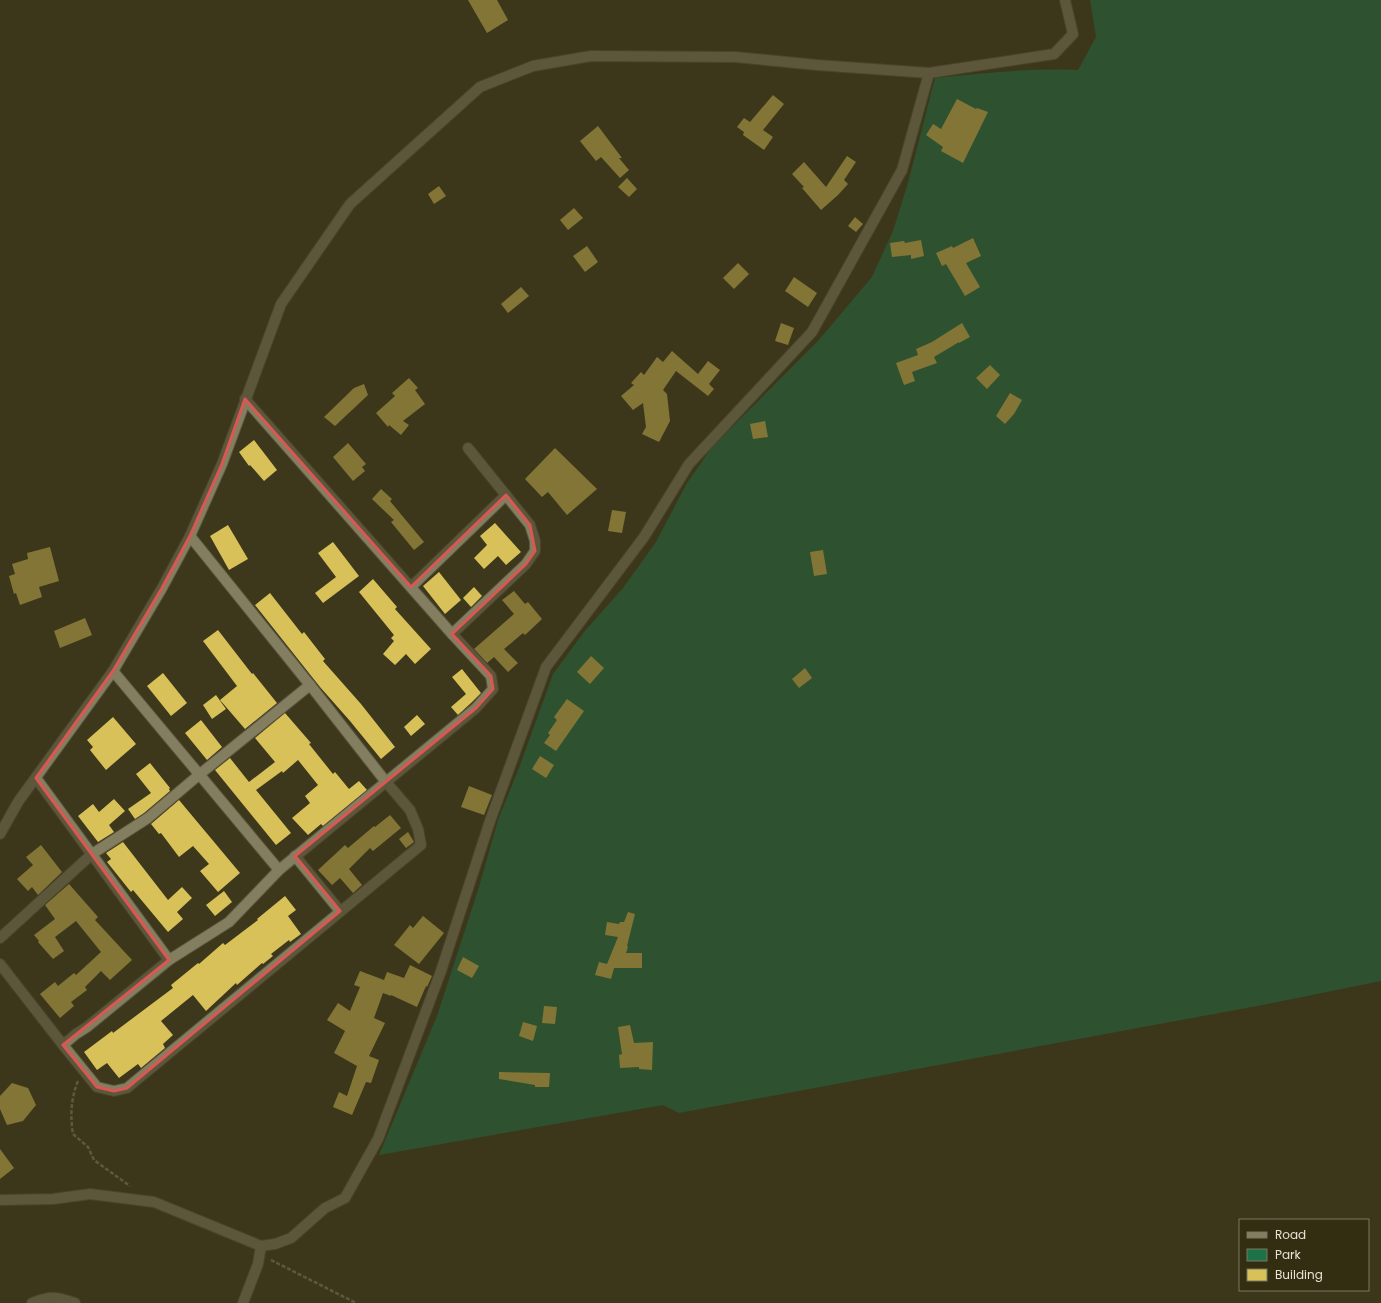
<svg xmlns="http://www.w3.org/2000/svg" width="1381" height="1303" font-family="Poppins,sans-serif">
<style>
.green{fill:#1e7248}
.building{fill:#d7c158}
.lines{fill:none;stroke-linecap:round;stroke-linejoin:round}
.minor-casing{stroke:#5b553e;stroke-width:12}
.path{stroke:#86826b;stroke-width:2.5;stroke-dasharray:4 2;stroke-linecap:butt}
.minor{stroke:#847e60;stroke-width:10}
.marked{fill:none;stroke:#da5753;stroke-width:3;stroke-linejoin:round}
</style>
<rect width="100%" height="100%" fill="#3d371c"/>
<!-- green -->
<path class="green" d="M1090,0H1381V981L1257,1006L679,1113L663,1105L379,1155L437,1016L479,887L498,820L519,768L553,674L584,632L623,588L656,542L687,483L712,447L818,341L872,277L893,231L908,183L935,78C982,73 1030,68 1078,70L1096,37Z"/>
<!-- building -->
<g class="building">
<path d="M468,0H497L508,20L487,33Z"/>
<path d="M773,95L784,104L763,130L773,137L764,150L743,135L744,132L737,127L744,118L750,122Z"/>
<path d="M957,99L976,109L977,108L988,112L963,163L941,151L943,147L926,135L933,124L941,129Z"/>
<path d="M598,126L622,158H619L629,170L620,178L601,157L596,161L580,141Z"/>
<path d="M847,156L856,162L844,180L848,184L838,195L821,210L802,188L804,187L792,174L804,162L826,187Z"/>
<path d="M627,178L637,189L629,197L618,187Z"/>
<path d="M439,186L446,196L434,204L428,194Z"/>
<path d="M574,208L583,218L568,230L560,220Z"/>
<path d="M855,217L863,224L856,232L848,226Z"/>
<path d="M973,238L981,256L966,263L980,287L965,296L946,264L942,266L936,253L952,246L953,248Z"/>
<path d="M921,240L924,256L911,259V255L892,257L890,243L904,241L905,243Z"/>
<path d="M587,246L598,262L585,272L573,256Z"/>
<path d="M738,263L749,274L734,289L723,278Z"/>
<path d="M794,277L817,293L808,307L785,291Z"/>
<path d="M521,287L529,296L508,313L501,304Z"/>
<path d="M781,323L794,328L788,345L775,341Z"/>
<path d="M962,323L970,337L959,343V342L934,357L937,363L912,372L915,381L904,385L896,363L918,355L916,349L932,342Z"/>
<path d="M672,351L698,374L708,361L720,370L709,384L714,389L708,396L676,371L663,390L667,394L670,421L659,442L642,434L646,427L643,403L633,410L621,396L634,385L631,383L641,372L644,375L657,357L663,362Z"/>
<path d="M990,365L1000,375L987,389L976,378Z"/>
<path d="M409,378L418,388L415,390L425,404L403,421L409,425L401,435L389,425L388,427L376,413L395,396L392,393Z"/>
<path d="M364,384L368,395L335,426L324,417L354,388Z"/>
<path d="M1010,393L1022,400L1014,414L1005,424L996,416Z"/>
<path d="M765,421L768,437L753,439L750,424Z"/>
<path d="M254,440L277,470L264,481L250,465L249,466L239,452Z"/>
<path d="M348,443L366,464L362,467L365,471L353,481L333,457Z"/>
<path d="M555,448L597,489L567,515L548,492L542,497L525,479Z"/>
<path d="M381,489L392,499L390,501L424,542L414,550L391,522L394,520L372,499Z"/>
<path d="M612,510L626,512L622,533L608,531Z"/>
<path d="M495,523L521,552L506,565L498,556L484,569L474,558L487,545L480,536Z"/>
<path d="M228,525L248,559L229,570L210,536Z"/>
<path d="M333,542L359,576L323,603L315,593L336,577L318,553Z"/>
<path d="M50,547L59,581L39,587L42,597L20,605L16,593L14,594L9,576L15,574L12,564L28,559L27,553Z"/>
<path d="M823,550L827,574L814,576L810,552Z"/>
<path d="M439,572L461,600L445,614L423,586Z"/>
<path d="M373,579L397,607L395,609L431,649L415,664L406,654L395,665L383,654L394,641L391,638L394,635L359,592Z"/>
<path d="M474,587L482,596L471,607L463,598Z"/>
<path d="M514,591L525,604L528,602L542,619L525,635L523,633L504,649L518,663L508,672L494,657L487,663L474,649L514,614L502,600Z"/>
<path d="M270,593L302,634L304,632L325,659L323,661L361,704L395,747L381,759L350,721L320,687L255,605Z"/>
<path d="M85,618L92,635L60,648L54,631Z"/>
<path d="M218,630L252,674L253,673L277,703L245,729L220,700L237,686L203,641Z"/>
<path d="M591,656L604,668L590,684L577,672Z"/>
<path d="M805,668L812,678L799,688L792,679Z"/>
<path d="M462,669L481,693L471,703L458,715L451,707L466,694L452,677Z"/>
<path d="M163,673L187,703L171,716L147,686Z"/>
<path d="M216,695L226,709L212,719L203,705Z"/>
<path d="M567,699L584,711L556,751L544,743L550,735L548,733L557,720L554,717Z"/>
<path d="M285,713L311,743L309,744L333,774L335,772L349,789L359,781L367,790L323,826L321,824L308,835L292,818L310,803L305,796L318,785L298,760L283,773L282,771L256,790L291,833L276,845L215,770L230,758L249,782L275,762L255,738Z"/>
<path d="M417,715L425,724L411,736L404,727Z"/>
<path d="M113,717L136,744L106,770L90,750L93,747L87,740Z"/>
<path d="M201,720L222,747L207,760L185,733Z"/>
<path d="M540,756L554,765L546,778L532,769Z"/>
<path d="M150,763L170,788L169,789L170,791L144,813L135,819L128,809L151,793L136,774Z"/>
<path d="M469,786L492,795L484,815L461,807Z"/>
<path d="M114,799L125,811L109,825L114,832L98,842L78,816L93,804L99,812Z"/>
<path d="M179,800L240,873L218,892L200,871L209,864L193,846L179,857L161,833L159,834L151,824Z"/>
<path d="M390,815L401,828L373,851L370,848L349,869L362,885L353,893L340,878L332,885L318,870L345,845L348,848L374,826L375,827Z"/>
<path d="M408,832L414,842L406,848L399,839Z"/>
<path d="M123,842L168,900L182,887L192,898L177,912L183,919L168,932L133,890L131,892L107,862L111,859L106,853Z"/>
<path d="M41,845L62,872L38,895L32,887L28,891L17,879L33,865L26,857Z"/>
<path d="M69,884L98,917L95,920L132,960L110,980L101,971L85,987L87,990L71,1002L74,1006L60,1018L40,994L55,982L58,986L74,973L76,975L101,952L76,921L55,937L64,951L53,959L38,942L39,941L34,935L55,919L45,905Z"/>
<path d="M224,891L232,902L215,916L206,905Z"/>
<path d="M285,896L296,910L288,916L301,934L290,942L289,940L271,954L273,956L263,964L262,963L237,985L236,983L206,1011L193,995L161,1021L173,1035L163,1044L165,1048L141,1068L138,1064L119,1078L107,1063L97,1070L84,1052L112,1031L113,1033L173,988L171,985L198,963L199,964L223,943L225,945L258,920L257,919Z"/>
<path d="M628,912L635,914L627,946L628,947L626,953H642V968H614L611,979L595,975L599,962L607,964L618,937L605,935L607,922L619,924L620,922H624Z"/>
<path d="M423,916L444,933L419,964L394,945L410,925L413,928Z"/>
<path d="M463,957L479,966L472,978L457,970Z"/>
<path d="M410,965L432,976L427,987L426,986L417,1007L391,995V996L383,993L374,1018L385,1023L369,1056L379,1060L371,1083L366,1082L352,1115L333,1107L339,1092L347,1096L357,1066L334,1053L345,1031L327,1020L338,1003L350,1011L360,987L354,985L360,971L384,980L387,972L404,978Z"/>
<path d="M544,1006L557,1007L555,1024L542,1023Z"/>
<path d="M523,1022L537,1026L533,1041L519,1036Z"/>
<path d="M630,1025L634,1043L653,1042L652,1070L639,1069V1067L620,1068L619,1055L622,1054L618,1027Z"/>
<path d="M499,1072L550,1073L549,1087H535V1085L499,1079Z"/>
<path d="M12,1083L28,1088L36,1105L23,1121L7,1125L0,1109V1096Z"/>
<path d="M0,1149L14,1168L0,1179Z"/>
</g>
<g class="lines">
<defs>
<g id="minor">
<path d="M411,587L506,495"/>
<path d="M452,634L526,564L535,551V541L530,525L468,448"/>
<path d="M113,671L279,870"/>
<path d="M36,778L169,960"/>
<path d="M0,834L18,802L113,671L162,588L190,536L222,464L281,304L350,204L480,87L533,66L591,56L735,57L817,65L929,73L1054,54L1073,34L1065,0"/>
<path d="M295,856L340,911"/>
<path d="M0,938L92,854L148,818L200,774L310,685"/>
<path d="M0,964L63,1045L76,1034L87,1027L169,960L229,922L279,870L476,708L493,689L491,676L452,634L245,399"/>
<path d="M63,1045L97,1087L114,1091L127,1088L421,845L418,829L410,810L386,782L310,685L190,536"/>
<path d="M0,1200L53,1199L90,1194L154,1202L261,1246L275,1244L291,1238L325,1208L345,1198L378,1139L441,971L490,821L546,667L644,537L689,464L812,332L902,170L929,73"/>
<path d="M32,1303C51,1295 57,1297 75,1303"/>
<path d="M243,1303L258,1264L261,1246"/>
</g>
</defs>
<!-- minor casing -->
<use href="#minor" class="minor-casing"/>
<!-- path -->
<g class="path">
<path d="M78,1081C71,1098 70,1116 73,1134L88,1147L94,1160L130,1186"/>
<path d="M271,1260L356,1303"/>
</g>
<!-- minor -->
<use href="#minor" class="minor"/>
</g>
<!-- marked area -->
<path d="M0 0H1381V1303H0ZM245,399L411,587L506,495L530,525L535,551L526,564L452,634L491,676L493,689L476,708L295,856L340,911L127,1088L114,1091L97,1087L63,1045L169,960L36,778L113,671L162,588L190,536L222,464Z" fill="#3d371c" fill-opacity=".55" fill-rule="evenodd"/>
<path class="marked" d="M245,399L411,587L506,495L530,525L535,551L526,564L452,634L491,676L493,689L476,708L295,856L340,911L127,1088L114,1091L97,1087L63,1045L169,960L36,778L113,671L162,588L190,536L222,464Z"/>
<!-- legend -->
<rect x="1239" y="1219" width="130" height="72" fill="#332d12" stroke="#7b7660"/>
<rect x="1247" y="1232" width="20" height="6" fill="#847e60" stroke="#7b7660"/>
<text x="1275" y="1239" font-size="12" fill="#e7e4d4">Road</text>
<rect x="1247" y="1249" width="20" height="12" fill="#1e7248" stroke="#7b7660"/>
<text x="1275" y="1259" font-size="12" fill="#e7e4d4">Park</text>
<rect x="1247" y="1269" width="20" height="12" fill="#d7c158" stroke="#7b7660"/>
<text x="1275" y="1279" font-size="12" fill="#e7e4d4">Building</text>
</svg>
